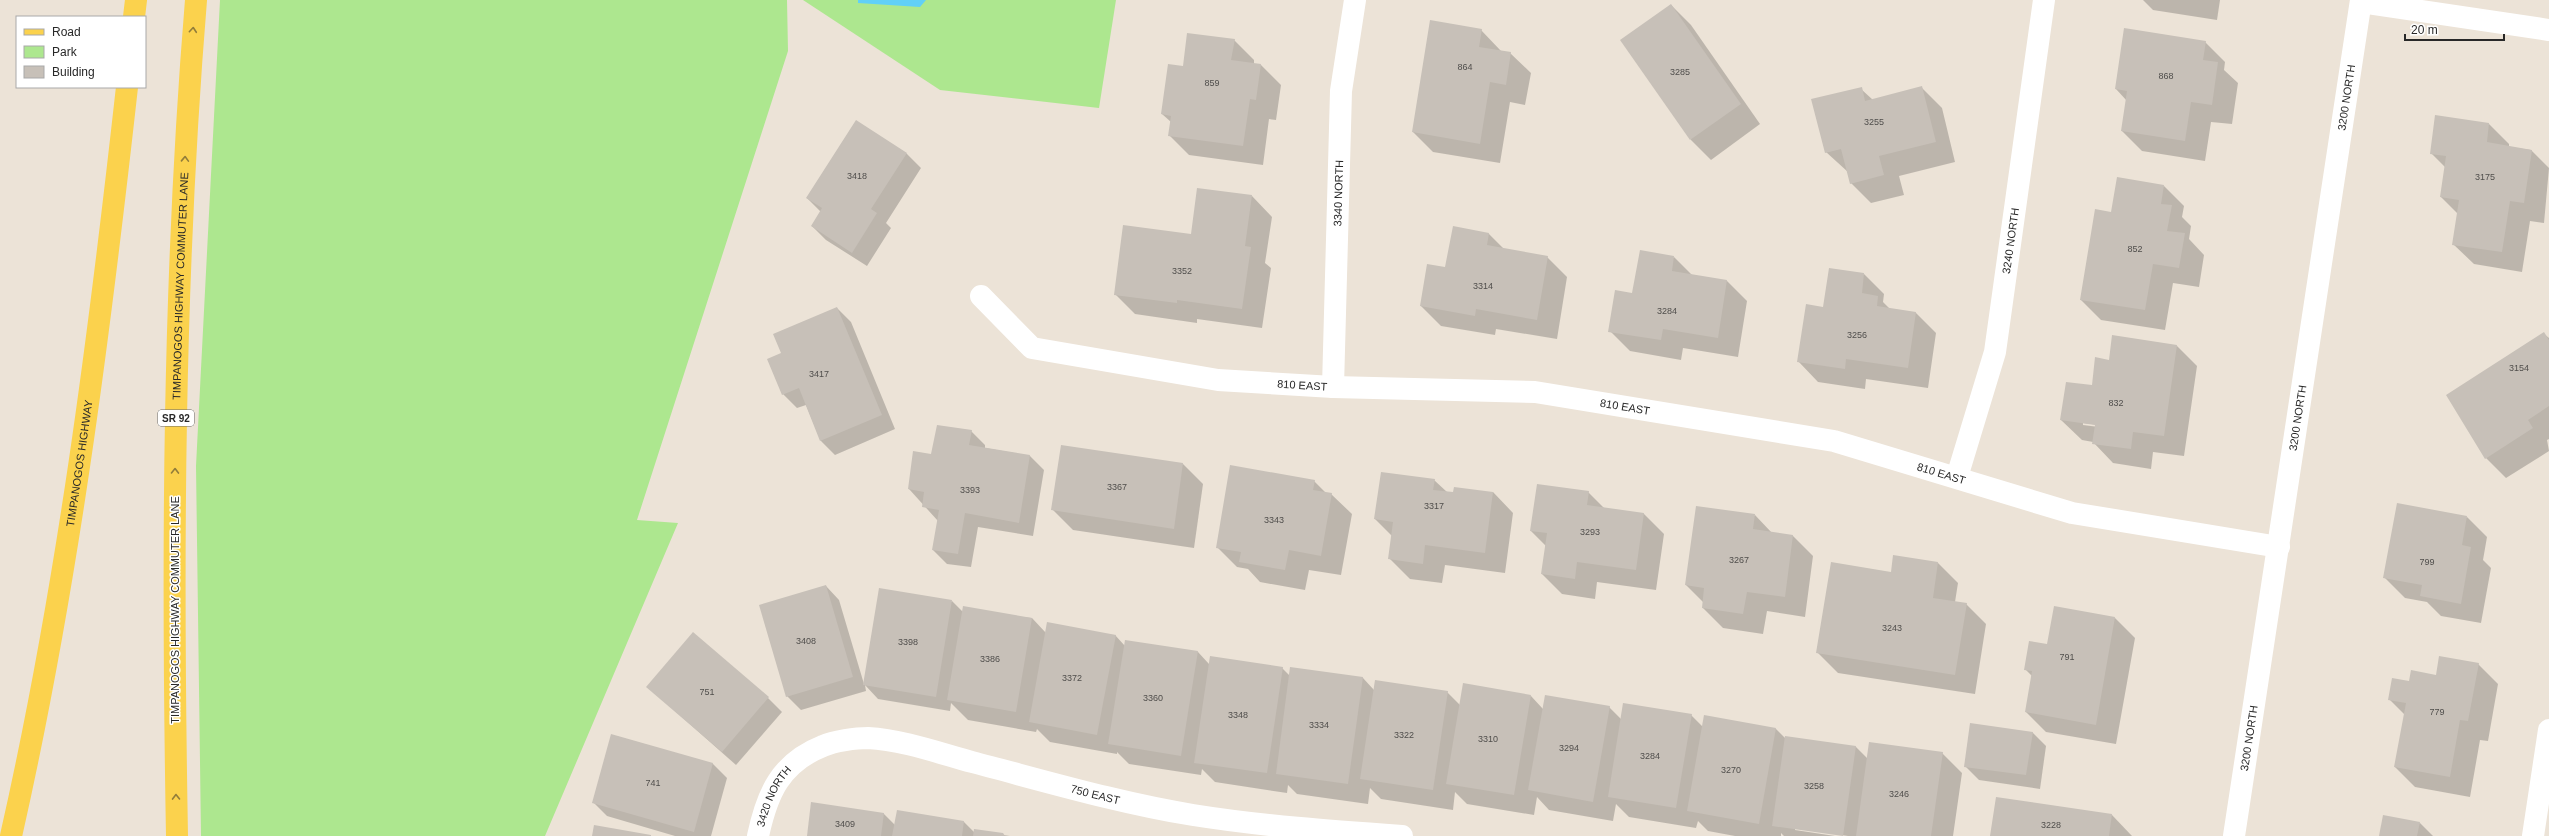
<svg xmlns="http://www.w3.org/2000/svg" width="2549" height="836" font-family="Helvetica,sans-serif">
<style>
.green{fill:#ade78f}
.water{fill:#61d0f7}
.shadow{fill:#0003;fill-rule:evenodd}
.building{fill:#c7c0b8}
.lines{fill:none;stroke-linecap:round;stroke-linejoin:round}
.minor{stroke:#fff;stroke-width:22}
.tertiary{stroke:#fff;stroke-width:22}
.primary{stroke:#fbd24d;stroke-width:22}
.oneway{stroke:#927d3a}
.labels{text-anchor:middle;stroke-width:3;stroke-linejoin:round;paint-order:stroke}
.number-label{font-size:9px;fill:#504e4c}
.shield{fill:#fff;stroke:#686868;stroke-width:1}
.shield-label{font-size:10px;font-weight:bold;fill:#282828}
.street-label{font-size:11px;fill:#282828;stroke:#fff}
</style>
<rect width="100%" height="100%" fill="#ece3d7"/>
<!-- green -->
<g class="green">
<path d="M220,0H787L788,51L637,520L678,523L545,836H201L196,466Z"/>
<path d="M803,0H1116L1099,108L940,90Z"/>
</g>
<!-- water -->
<path class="water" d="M858,0H926L920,7L858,3Z"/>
<!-- shadow -->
<g class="shadow">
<path d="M2143,0H2220L2217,20L2153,10Z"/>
<path d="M1671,5L1691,25L1760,124L1711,160L1691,140Z"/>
<path d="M1481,30L1501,51L1510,53L1531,73L1525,105L1510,102L1500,163L1433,152L1413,132Z"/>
<path d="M1234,40L1254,60V64L1261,65L1281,85L1276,120L1269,119L1263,165L1189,155L1169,135L1171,122L1162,114L1184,67Z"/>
<path d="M2205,42L2225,62L2224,70L2238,83L2232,124L2211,122L2205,161L2142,151L2122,131L2127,101L2116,89Z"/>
<path d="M1922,88L1942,108L1955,162L1899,176L1904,195L1871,203L1851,183L1848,172L1826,152L1861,89L1873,100Z"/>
<path d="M856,122L907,154L921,168L886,223L891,228L867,266L826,240L812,226L821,212L807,198Z"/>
<path d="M2489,124L2509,144V147L2531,150L2549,168L2544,223L2530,221L2522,272L2474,264L2453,244L2458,214L2441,197L2446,168L2431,153Z"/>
<path d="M2164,186L2184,206L2182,217L2191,226L2189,239L2204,255L2199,287L2173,283L2165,330L2101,320L2081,300L2112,213Z"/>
<path d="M1252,196L1272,217L1265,263L1271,268L1262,328L1197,319V323L1135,314L1115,294L1192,235Z"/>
<path d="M1454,228L1489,234L1504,249L1547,257L1567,277L1557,339L1496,329L1495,335L1441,326L1421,306L1446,268Z"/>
<path d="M1674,257L1692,275L1727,281L1747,301L1738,357L1683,348L1681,360L1630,351L1610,331L1633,294Z"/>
<path d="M1864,274L1884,294L1883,302L1890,309L1916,313L1936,333L1928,388L1866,379L1865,389L1818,382L1798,361L1824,308Z"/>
<path d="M837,308L851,322L895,429L835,455L821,441L806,405L797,408L783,394L782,354Z"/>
<path d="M2544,334L2549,338V439L2547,440L2549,451L2506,478L2486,458Z"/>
<path d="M2177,346L2197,366L2184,456L2153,452L2151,469L2113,463L2093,442L2082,440L2061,420L2092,386L2110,361ZM2083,423L2100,425L2099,427L2083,425Z"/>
<path d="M971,431L985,445V448L1030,456L1044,470L1033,536L978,527L971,567L947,564L933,550L938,521L909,489L932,455Z"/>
<path d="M1183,464L1203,484L1194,548L1073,530L1053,510Z"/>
<path d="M1434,480L1447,492H1493L1513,513L1505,573L1445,565L1442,583L1410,579L1390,559L1392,536L1375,519Z"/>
<path d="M1314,481L1326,493L1331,494L1352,514L1341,575L1309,570L1305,590L1260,582L1248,569L1237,567L1217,547Z"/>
<path d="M1588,492L1605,509L1644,514L1664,534L1656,590L1597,582L1595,599L1562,594L1542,574L1546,546L1531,531Z"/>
<path d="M1755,515L1772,533L1793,536L1813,556L1805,617L1767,611L1763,634L1723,628L1703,608V602L1686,585Z"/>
<path d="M2467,517L2487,537L2483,560L2491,568L2481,623L2441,616L2427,602L2405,598L2385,578Z"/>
<path d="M1938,563L1958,583L1955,602L1966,604L1986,624L1975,694L1838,673L1817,652L1892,573Z"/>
<path d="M826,586L839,600L864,684L952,601L963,612L1032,618L1046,633L1115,635L1125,646L1198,652L1209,664L1282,668L1290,676L1363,678L1374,690L1447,692L1460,705L1531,696L1543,709L1609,707L1622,720L1691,715L1703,727L1776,729L1786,739V737L1856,747L1868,759L1942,753L1962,773L1953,836H1848L1795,828V830L1835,836H1784L1781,833V836H1735L1708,831L1698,821L1696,828L1629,817L1616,804L1613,821L1549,810L1537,797L1534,815L1467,804L1455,792L1453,810L1381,799L1370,788L1368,804L1297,794L1288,785L1287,793L1215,782L1202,769L1201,775L1129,764L1117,752V754L1050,742L1037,729L1036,732L968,720L951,703L950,711L878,699L865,685L866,691L801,710L787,696Z"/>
<path d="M2115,618L2135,638L2116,744L2046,732L2026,712L2032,676L2025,669L2048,646Z"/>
<path d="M2478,664L2498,684L2488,741L2480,740L2470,797L2415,787L2395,767L2405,715L2389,699L2410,683Z"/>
<path d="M648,687L768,698L782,712L736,765Z"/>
<path d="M2032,732L2046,746L2040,789L1979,780L1965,766Z"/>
<path d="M612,735L713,764L727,778L711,836H675L607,816L593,802Z"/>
<path d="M883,813L895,825L964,822L975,833V831L1010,836H808Z"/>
<path d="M2112,815L2132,836H1991Z"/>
<path d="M2420,823L2433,836H2380Z"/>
</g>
<!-- building -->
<g class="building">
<path d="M1671,4L1741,104L1690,140L1620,40Z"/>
<path d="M1430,20L1482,29L1479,47L1511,52L1506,85L1490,82L1480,144L1412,132Z"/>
<path d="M2124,28L2206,41L2203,60L2218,62L2212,105L2191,102L2185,141L2121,131L2127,91L2115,89Z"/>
<path d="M1187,33L1235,39L1231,60L1261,64L1256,100L1250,99L1243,146L1168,136L1171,116L1161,114L1168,64L1183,66Z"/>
<path d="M1922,86L1936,142L1879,156L1884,175L1850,184L1841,149L1825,153L1811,99L1862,87L1865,101Z"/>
<path d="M2435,115L2489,123L2487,142L2532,150L2524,203L2510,201L2502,252L2452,245L2459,200L2440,197L2446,156L2430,154Z"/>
<path d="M856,120L907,153L871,209L877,213L852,253L811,226L822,208L806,198Z"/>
<path d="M2117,177L2164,185L2161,204L2172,205L2167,231L2185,233L2179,268L2153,264L2145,310L2080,300L2095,209L2111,212Z"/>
<path d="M1197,188L1252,195L1245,246L1251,247L1242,309L1177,300V303L1114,295L1123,225L1191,234Z"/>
<path d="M1453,226L1489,233L1487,245L1548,256L1537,320L1476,309L1475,316L1420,306L1427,264L1445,267Z"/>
<path d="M1640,250L1674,256L1672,271L1727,280L1718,338L1663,329L1661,340L1608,332L1615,290L1632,293Z"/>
<path d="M1829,268L1864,273L1862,293L1878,296L1877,306L1916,312L1908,368L1846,359L1845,369L1797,362L1806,304L1823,307Z"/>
<path d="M837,307L882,415L820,441L799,388L782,395L767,359L781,353L773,334Z"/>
<path d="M2544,332L2549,340V406L2528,420L2533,428L2485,459L2446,395Z"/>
<path d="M2112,335L2177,345L2164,436L2133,432L2131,449L2092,444L2095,425L2060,420L2066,382L2092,385L2095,357L2109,360Z"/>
<path d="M937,425L972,430L969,445L1030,455L1019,523L965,513L958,554L932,550L939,510L922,507L924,492L908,489L913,451L931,454Z"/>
<path d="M1061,445L1183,463L1174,529L1051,510Z"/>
<path d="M1230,465L1315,480L1313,490L1332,493L1321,556L1289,550L1285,570L1239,562L1241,552L1216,548Z"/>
<path d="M1381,472L1435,479L1433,490L1453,492L1454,487L1493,492L1485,553L1425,545L1423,564L1388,559L1393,522L1374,519Z"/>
<path d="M1537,484L1589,491L1587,505L1644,513L1636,570L1577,562L1575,579L1541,574L1547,533L1530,531Z"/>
<path d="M2397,503L2467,516L2462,545L2471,547L2461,604L2420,596L2422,585L2383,578Z"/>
<path d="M1696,506L1755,514L1753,529L1793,535L1785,597L1747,592L1743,614L1702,608L1704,588L1685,585Z"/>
<path d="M1893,555L1938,562L1933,598L1967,603L1955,675L1816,653L1831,562L1891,572Z"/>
<path d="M826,585L853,677L786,697L759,605Z"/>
<path d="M879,588L952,600L936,697L863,685Z"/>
<path d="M963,606L1032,618L1016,712L947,700Z"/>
<path d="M2054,606L2115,617L2096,725L2025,712L2032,671L2024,670L2029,641L2047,644Z"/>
<path d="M1047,622L1116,635L1097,735L1029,722Z"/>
<path d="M693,632L769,697L722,752L646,687Z"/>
<path d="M1125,640L1198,651L1181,756L1108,744Z"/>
<path d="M1210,656L1283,667L1267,773L1194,763Z"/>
<path d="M2439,656L2479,663L2468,721L2460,720L2450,777L2394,767L2406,703L2388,700L2392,678L2409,681L2411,670L2436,675Z"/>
<path d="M1290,667L1363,677L1348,784L1276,774Z"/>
<path d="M1375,680L1448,691L1433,790L1360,779Z"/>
<path d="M1463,683L1531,695L1514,795L1446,784Z"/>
<path d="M1545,695L1610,706L1593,802L1528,790Z"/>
<path d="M1623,703L1692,714L1676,808L1608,797Z"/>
<path d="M1704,715L1776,728L1759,824L1687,811Z"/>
<path d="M1970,723L2033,732L2026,775L1964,767Z"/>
<path d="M611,734L713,763L694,832L592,803Z"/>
<path d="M1785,736L1856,746L1843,836L1772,826Z"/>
<path d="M1869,742L1943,752L1931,836H1856Z"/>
<path d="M1996,797L2112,814L2109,836H1990Z"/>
<path d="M811,802L884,813L881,836H807Z"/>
<path d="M897,810L964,821L962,836H892Z"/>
<path d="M2383,815L2420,822L2417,836H2379Z"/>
<path d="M594,825L651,835V836H592Z"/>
<path d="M974,829L1003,833L1005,836H973Z"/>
</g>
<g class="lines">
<!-- minor -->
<g class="minor">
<path d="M2361,2L2549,30"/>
<path id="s1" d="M981,296L1032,348L1218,380L1333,387L1535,392L1834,441L2072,513L2279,547"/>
<path id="s2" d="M1333,387L1341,91L1355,0"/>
<path id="s3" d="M1957,477L1995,352L2044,0"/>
<path id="s4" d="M758,836C767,794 780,763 823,746C834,741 856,738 868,738C903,740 939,753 972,762C1045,781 1119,803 1193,815C1262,826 1332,831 1402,836"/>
<path d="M2533,836L2549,730"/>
</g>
<!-- tertiary -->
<path class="tertiary" id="s5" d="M2234,836L2361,0"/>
<!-- primary -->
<g class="primary">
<path d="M134,17L136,0"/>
<path id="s6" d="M11,836C67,589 99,338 127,87"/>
<path id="s7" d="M177,836C172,557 173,278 196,0"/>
</g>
</g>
<!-- one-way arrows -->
<defs><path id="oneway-chevron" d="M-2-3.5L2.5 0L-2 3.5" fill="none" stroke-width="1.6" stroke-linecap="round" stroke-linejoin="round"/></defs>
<g class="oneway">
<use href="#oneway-chevron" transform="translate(193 30) rotate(-85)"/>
<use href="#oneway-chevron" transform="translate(185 159) rotate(-88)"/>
<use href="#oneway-chevron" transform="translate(175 471) rotate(-89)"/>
<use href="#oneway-chevron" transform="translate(176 797) rotate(-91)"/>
</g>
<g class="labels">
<!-- number labels -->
<g class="number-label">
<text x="1465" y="70">864</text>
<text x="1680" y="75">3285</text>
<text x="2166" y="79">868</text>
<text x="1212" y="86">859</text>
<text x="1874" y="125">3255</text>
<text x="857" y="179">3418</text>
<text x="2485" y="180">3175</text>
<text x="2135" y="252">852</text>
<text x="1182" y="274">3352</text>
<text x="1483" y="289">3314</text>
<text x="1667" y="314">3284</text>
<text x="1857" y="338">3256</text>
<text x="2519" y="371">3154</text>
<text x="819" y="377">3417</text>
<text x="2116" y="406">832</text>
<text x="1117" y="490">3367</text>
<text x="970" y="493">3393</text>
<text x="1434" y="509">3317</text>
<text x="1274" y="523">3343</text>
<text x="1590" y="535">3293</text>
<text x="1739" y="563">3267</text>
<text x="2427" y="565">799</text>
<text x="1892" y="631">3243</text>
<text x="806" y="644">3408</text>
<text x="908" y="645">3398</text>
<text x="2067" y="660">791</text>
<text x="990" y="662">3386</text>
<text x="1072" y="681">3372</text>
<text x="707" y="695">751</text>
<text x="1153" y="701">3360</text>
<text x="2437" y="715">779</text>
<text x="1238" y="718">3348</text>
<text x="1319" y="728">3334</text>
<text x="1404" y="738">3322</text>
<text x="1488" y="742">3310</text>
<text x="1569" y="751">3294</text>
<text x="1650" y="759">3284</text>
<text x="1731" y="773">3270</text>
<text x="653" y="786">741</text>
<text x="1814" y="789">3258</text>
<text x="1899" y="797">3246</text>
<text x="845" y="827">3409</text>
<text x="2051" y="828">3228</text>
</g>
<!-- shield labels -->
<rect class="shield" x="158" y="410" width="36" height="16" rx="3"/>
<g class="shield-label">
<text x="176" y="422">SR 92</text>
</g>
<!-- street labels -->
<g class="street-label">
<text dy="4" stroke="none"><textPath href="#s5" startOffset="747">3200 NORTH</textPath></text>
<text dy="4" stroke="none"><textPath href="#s2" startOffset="194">3340 NORTH</textPath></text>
<text dy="4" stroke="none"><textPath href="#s3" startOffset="243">3240 NORTH</textPath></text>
<text dy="4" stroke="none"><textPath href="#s7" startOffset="550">TIMPANOGOS HIGHWAY COMMUTER LANE</textPath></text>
<text dy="4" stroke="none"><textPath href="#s1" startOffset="346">810 EAST</textPath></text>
<text dy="4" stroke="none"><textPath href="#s1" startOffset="670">810 EAST</textPath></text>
<text dy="4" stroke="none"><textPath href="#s5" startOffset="423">3200 NORTH</textPath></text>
<text dy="4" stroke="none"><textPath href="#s6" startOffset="379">TIMPANOGOS HIGHWAY</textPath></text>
<text dy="4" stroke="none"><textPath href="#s1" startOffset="994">810 EAST</textPath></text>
<text transform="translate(175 610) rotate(-90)" y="4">TIMPANOGOS HIGHWAY COMMUTER LANE</text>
<text dy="4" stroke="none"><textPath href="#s5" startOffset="99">3200 NORTH</textPath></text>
<text dy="4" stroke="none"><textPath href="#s4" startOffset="397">750 EAST</textPath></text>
<text dy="4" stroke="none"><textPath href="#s4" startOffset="43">3420 NORTH</textPath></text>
</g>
</g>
<!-- legend -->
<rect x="16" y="16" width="130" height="72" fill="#ffffff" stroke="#a9a9a9"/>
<rect x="24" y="29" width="20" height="6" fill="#fbd24d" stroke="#a9a9a9"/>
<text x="52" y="36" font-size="12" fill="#282828">Road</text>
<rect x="24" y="46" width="20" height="12" fill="#ade78f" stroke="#a9a9a9"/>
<text x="52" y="56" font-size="12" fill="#282828">Park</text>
<rect x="24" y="66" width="20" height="12" fill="#c7c0b8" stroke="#a9a9a9"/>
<text x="52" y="76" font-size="12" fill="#282828">Building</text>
<!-- scale -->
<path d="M2405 34v6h99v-6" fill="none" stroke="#282828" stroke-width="2"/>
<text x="2411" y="34" font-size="12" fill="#282828" stroke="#ffffff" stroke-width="3" paint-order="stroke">20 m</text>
</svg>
